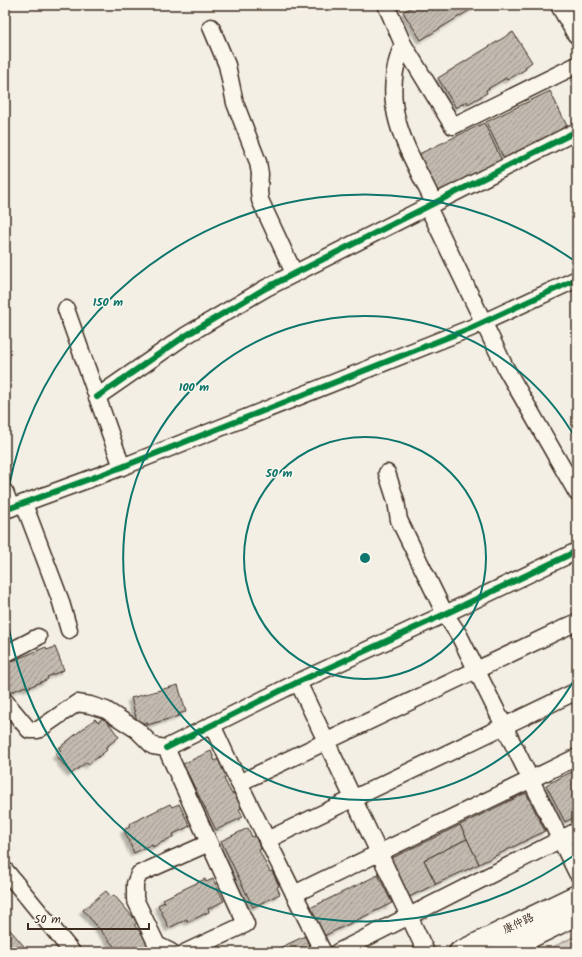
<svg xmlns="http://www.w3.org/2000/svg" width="582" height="957" font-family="Kalam,'LXGW WenKai TC',sans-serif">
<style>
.forest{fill:url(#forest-crowns);stroke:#8a7e72}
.building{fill:url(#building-hatch);stroke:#3b2a1e;filter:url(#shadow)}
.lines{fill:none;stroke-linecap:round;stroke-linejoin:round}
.minor-casing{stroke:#3b2a1e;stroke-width:19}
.major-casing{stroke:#3b2a1e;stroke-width:23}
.minor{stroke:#fbf7ec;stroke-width:16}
.major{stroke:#fbf7ec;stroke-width:20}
.cycleway-casing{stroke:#fbf7ec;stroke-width:8}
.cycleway{stroke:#00873e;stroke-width:6}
.ring{fill:none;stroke:#0f766e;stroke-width:2}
.labels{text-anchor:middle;stroke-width:3;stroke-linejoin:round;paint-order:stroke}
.street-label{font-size:11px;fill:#3b2a1e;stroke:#fbf7ec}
.centre{fill:#0f766e;stroke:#fbf7ec;stroke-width:2}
.ring-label{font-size:12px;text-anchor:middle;font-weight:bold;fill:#0f766e;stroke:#fbf7ec;stroke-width:3;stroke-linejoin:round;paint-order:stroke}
</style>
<defs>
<pattern id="forest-crowns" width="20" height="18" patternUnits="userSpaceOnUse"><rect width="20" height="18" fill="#d8d1c6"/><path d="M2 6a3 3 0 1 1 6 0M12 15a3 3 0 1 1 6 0" fill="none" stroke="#bab4aa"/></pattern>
<pattern id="building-hatch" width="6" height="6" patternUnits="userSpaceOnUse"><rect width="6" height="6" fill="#c3bbb0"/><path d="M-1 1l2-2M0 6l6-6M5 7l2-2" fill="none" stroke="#a0988f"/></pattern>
<filter id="shadow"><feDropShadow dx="-3.5" dy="3.5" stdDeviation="1" flood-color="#0004"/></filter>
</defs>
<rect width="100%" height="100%" fill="#f3efe4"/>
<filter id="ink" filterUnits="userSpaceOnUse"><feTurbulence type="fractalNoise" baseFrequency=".025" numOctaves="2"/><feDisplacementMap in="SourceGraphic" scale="8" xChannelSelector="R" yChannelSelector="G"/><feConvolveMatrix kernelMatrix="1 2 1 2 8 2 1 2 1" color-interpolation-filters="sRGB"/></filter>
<g filter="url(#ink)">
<!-- forest -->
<path class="forest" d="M577,935V952H543Z"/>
<!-- building -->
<g class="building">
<path d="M415,5H478L421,40L403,12Z"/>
<path d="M513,32L532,62L525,67L526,69L507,80L506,78L486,90L487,93L468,104L467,101L456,108L438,78Z"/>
<path d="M550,91L568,128L504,159L486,122Z"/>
<path d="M484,123L502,161L435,193L417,155Z"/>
<path d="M46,647L47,650L55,647L64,670L47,677L48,679L27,688L26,686L8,693L5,687V664Z"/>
<path d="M178,685L186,712L178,714L179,716L147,725V722L138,725L131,698Z"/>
<path d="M104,717L119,737L105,748L107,750L88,765L87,762L71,774L56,755L61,750L59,748L95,719L98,722Z"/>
<path d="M211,751L215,761L218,759L227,777L224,779L232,794L235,793L242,808L239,809L243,817L216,830L183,764Z"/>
<path d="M577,769V816L565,822L546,785Z"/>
<path d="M526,793L545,831L479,864L460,825Z"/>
<path d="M170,804L172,807L179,804L190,826L173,834L174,836L153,847L152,844L134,853L124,830L130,827L129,824Z"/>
<path d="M460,825L467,839L424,860L436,884L409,897L390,859Z"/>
<path d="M248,828L252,837L255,836L261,849L259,850L270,872L272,871L279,886L277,887L280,894L253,907L221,841Z"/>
<path d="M467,839L479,864L436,884L424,860Z"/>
<path d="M378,875L392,903L324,936L310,908Z"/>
<path d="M205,879L206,882L213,879L224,901L208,909L209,912L188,922L187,919L169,928L158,905L165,902L163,899Z"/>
<path d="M106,891L111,897L114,895L138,923L134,925L142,934L145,932L162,952H119L83,910Z"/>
<path d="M5,924L29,952H5Z"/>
<path d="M305,936L312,952H271Z"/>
</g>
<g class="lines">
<defs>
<g id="minor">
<path d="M386,5L403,44L453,126L577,65"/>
<path d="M211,27L227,65L235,103L258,162L260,174L259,191L260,200L294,273"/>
<path d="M403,44C377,107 408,148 434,203"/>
<path d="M428,207L505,367L577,493"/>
<path d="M66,309L122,467"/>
<path d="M97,397L185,336L266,288L577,131"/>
<path d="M387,473L396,501L399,520L445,614L459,635L577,873"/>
<path d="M5,492L11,508"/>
<path d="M24,504L60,599L69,630"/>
<path d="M5,510L122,467L471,328L577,279"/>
<path d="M5,654L38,637"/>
<path d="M298,682L426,952"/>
<path d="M5,701L29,730H38L77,703L90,705L106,710L137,730L153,746L166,748L298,682L445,614L577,551"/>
<path d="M212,725L239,783L323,952"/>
<path d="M166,748L246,924L186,952"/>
<path d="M239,783L577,622"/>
<path d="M267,840L577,691"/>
<path d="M5,870L72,952"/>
<path d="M294,894L577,757"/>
<path d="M171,952L157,945L135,899V884L139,874L209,843"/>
<path d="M338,952L577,831"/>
</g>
<g id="major">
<path d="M561,5L577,33"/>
<path d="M459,952L577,895"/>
<path d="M501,952L577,915"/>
</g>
</defs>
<!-- minor casing -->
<use href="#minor" class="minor-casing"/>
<!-- major casing -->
<use href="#major" class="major-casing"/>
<!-- minor -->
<use href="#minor" class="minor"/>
<!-- major -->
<use href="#major" class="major"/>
<defs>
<g id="cycleway">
<path d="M97,397L185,336L266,288L577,131"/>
<path d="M5,510L122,467L471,328L577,279"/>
<path d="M166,748L298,682L445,614L577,551"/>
</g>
</defs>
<!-- cycleway casing -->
<use href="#cycleway" class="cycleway-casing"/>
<!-- cycleway -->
<use href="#cycleway" class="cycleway"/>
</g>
</g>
<!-- distance rings -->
<g class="ring">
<circle cx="365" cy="558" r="121"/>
<path d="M577 675A242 242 0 1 1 577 441"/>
<path d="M576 854A363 363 0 0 1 5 605M5 511A363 363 0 0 1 576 262"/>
</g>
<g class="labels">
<!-- street labels -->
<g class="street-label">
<text transform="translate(518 923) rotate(-26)" y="4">康仲路</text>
</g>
</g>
<circle cx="365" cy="558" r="6" class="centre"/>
<g class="ring-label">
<text x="108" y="306">150 m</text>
<text x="194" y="391">100 m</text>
<text x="279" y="477">50 m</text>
</g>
<!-- margin -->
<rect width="582" height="957" fill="none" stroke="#fbf7ec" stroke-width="20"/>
<rect x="10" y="10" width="562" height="937" fill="none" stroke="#3b2a1e" stroke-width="1.5" filter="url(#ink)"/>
<!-- scale -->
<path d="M28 923v6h121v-6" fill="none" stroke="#3b2a1e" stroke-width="2"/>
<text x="34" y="923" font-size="12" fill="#3b2a1e" stroke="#fbf7ec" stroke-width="3" paint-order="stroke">50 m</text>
</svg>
